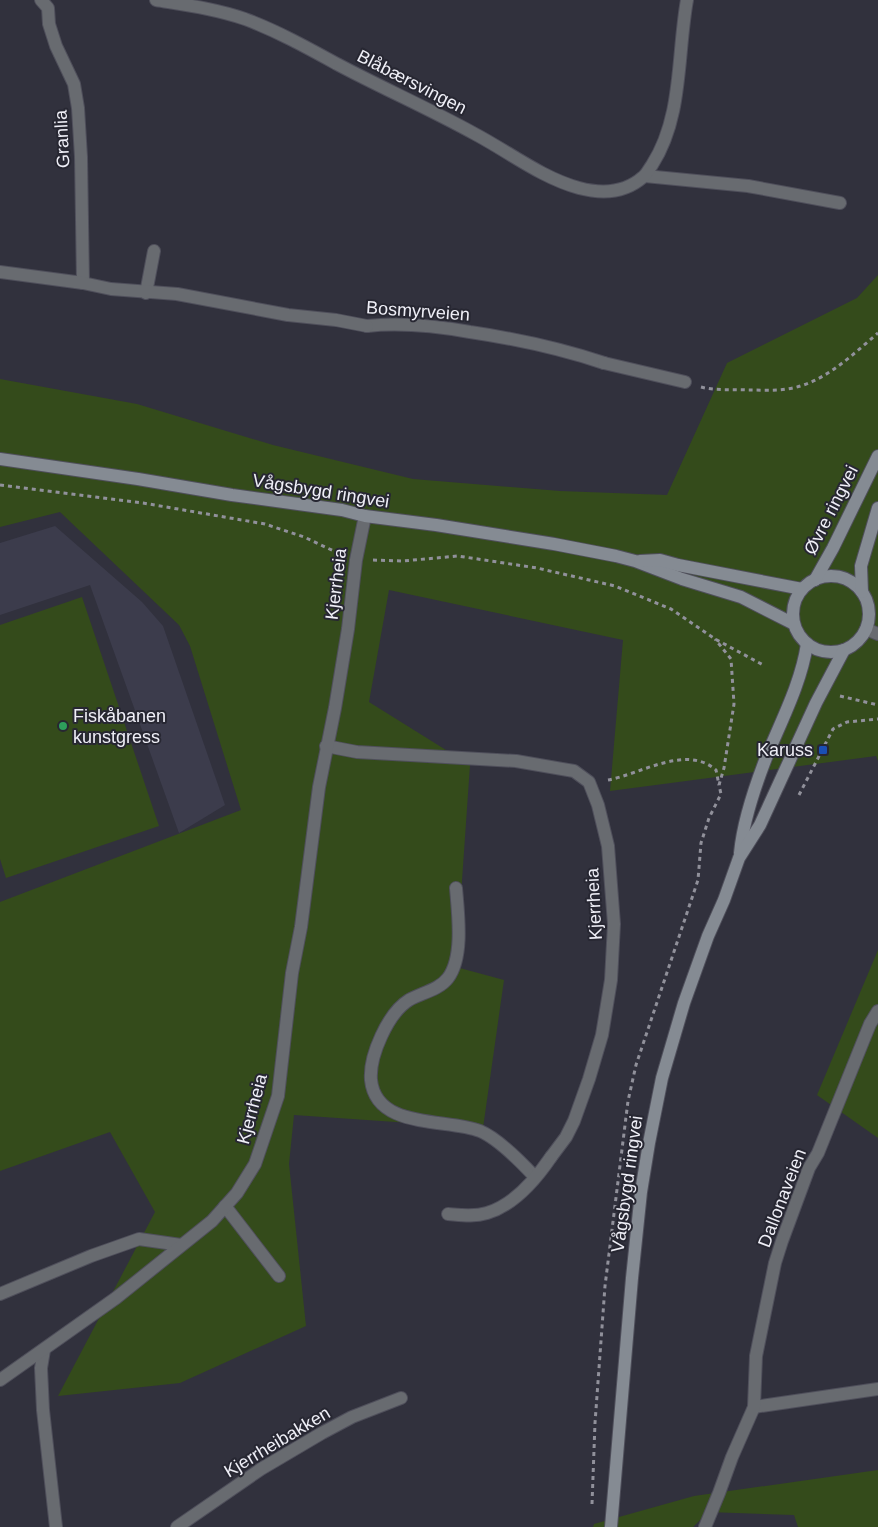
<svg xmlns="http://www.w3.org/2000/svg" width="878" height="1527" font-family="Helvetica,sans-serif">
<style>
.built{fill:#3c3c4c}
.green{fill:#344b1b}
.lines{fill:none;stroke-linecap:round;stroke-linejoin:round}
.lane-casing{stroke:#4f4f5b;stroke-width:14}
.street-casing{stroke:#4f4f5b;stroke-width:14}
.secondary-casing{stroke:#4f4f5b;stroke-width:14}
.path{stroke:#91919b;stroke-width:3;stroke-dasharray:4 4;stroke-linecap:butt}
.lane{stroke:#686b70;stroke-width:12}
.street{stroke:#686b70;stroke-width:12}
.secondary{stroke:#858b93;stroke-width:12}
.leisure-dot{fill:#2e9e5b;stroke:#272732;stroke-width:2}
.transit-dot{fill:#1a4fb4;stroke:#272732;stroke-width:2}
.labels{text-anchor:middle;stroke-width:4;stroke-linejoin:round;paint-order:stroke}
.street-label{font-size:18px;fill:#efeff7;stroke:#272732}
.poi-label{font-size:18px;fill:#efeff7;stroke:#272732;text-anchor:start}
</style>
<rect width="100%" height="100%" fill="#31313d"/>
<!-- built -->
<path class="built" d="M55,526L142,602L163,626L225,805L179,833L90,585L0,615V543Z"/>
<!-- green -->
<g class="green">
<path d="M878,275V761L876,756L610,791L623,640L389,590L369,702L470,765L456,967L504,980L483,1128L294,1115L289,1164L306,1326L180,1383L58,1396L155,1212L110,1132L0,1171V902L241,810L190,646L179,625L60,512L0,527V379L137,404L273,445L413,479L560,491L667,495L727,363L857,298Z"/>
<path d="M82,597L159,826L6,878L0,859V625Z"/>
<path d="M878,950V1138L817,1095Z"/>
<path d="M878,1470V1527H798L794,1515L708,1512L693,1527H593L594,1524L694,1496Z"/>
</g>
<g class="lines">
<defs>
<g id="lane">
<path d="M645,176L748,186L840,203"/>
<path d="M146,293L154,251"/>
<path d="M367,326C402,322 436,326 470,332C517,339 559,348 604,363"/>
<path d="M456,888C458,913 464,957 448,978C439,990 421,993 409,1000C388,1013 369,1056 371,1080C376,1130 448,1118 480,1131C499,1139 521,1162 535,1177"/>
<path d="M225,1206L279,1276"/>
<path d="M448,1214C461,1215 474,1217 487,1213C514,1205 536,1179 551,1157"/>
<path d="M0,1294L91,1256L139,1239L181,1245"/>
<path d="M754,1407L878,1389"/>
</g>
<g id="street">
<path d="M41,0L48,8L49,24L56,46L74,84L78,108L81,157L83,283"/>
<path d="M156,0C186,5 216,9 245,19C277,31 306,47 337,64C382,88 430,109 475,134C509,152 542,178 579,188C602,194 625,193 643,177C647,174 649,169 652,165C683,117 677,55 687,0"/>
<path d="M0,272L83,283L111,289L177,294L288,315L336,320L367,326"/>
<path d="M604,363L685,382"/>
<path d="M866,629L878,634"/>
<path d="M326,746L357,752L516,761L574,771L589,782L598,805L608,846L614,924L611,980L602,1035L589,1079L574,1121L566,1137L551,1157"/>
<path d="M44,1350L41,1368L43,1410L56,1527"/>
<path d="M0,1380L116,1298L212,1221L237,1193L255,1164L278,1096L292,973L301,927L319,787L335,708L348,629L356,560L365,516"/>
<path d="M177,1527L261,1469L322,1433L352,1417L401,1398"/>
<path d="M705,1527L719,1493L732,1457L754,1407L756,1356L775,1263L782,1241L809,1168L818,1153L870,1024L878,1011"/>
</g>
<g id="secondary">
<path d="M0,459L138,479L232,495L342,510L365,516L436,525L554,544L616,556L635,561L682,579L741,597L794,624"/>
<path d="M640,561L660,560L678,565L802,589"/>
<circle cx="831" cy="614" r="38"/>
<path d="M815,580L833,548L878,456"/>
<path d="M862,592L861,566L878,508"/>
<path d="M740,853C743,821 754,789 766,758C781,721 801,684 807,644"/>
<path d="M611,1527L632,1278L641,1192L649,1143L662,1078L684,1003L708,936L724,900L739,858L760,825L816,703L844,650"/>
</g>
</defs>
<!-- lane casing -->
<use href="#lane" class="lane-casing"/>
<!-- street casing -->
<use href="#street" class="street-casing"/>
<!-- secondary casing -->
<use href="#secondary" class="secondary-casing"/>
<!-- path -->
<g class="path">
<path d="M701,387C716,391 732,389 748,390C760,390 774,391 787,389C823,384 851,356 878,333"/>
<path d="M0,485L143,503L265,524L304,537L338,553"/>
<path d="M373,560L403,561L458,556L537,568L615,586L671,609L715,639L765,666"/>
<path d="M840,696L878,705"/>
<path d="M608,780C641,774 686,744 716,770L719,785"/>
<path d="M799,795L833,729L847,722L878,719"/>
<path d="M592,1504L595,1423L605,1286L628,1101L636,1065L698,880L701,843L709,818L721,794L719,785L724,768L734,704L731,659L715,639"/>
</g>
<!-- lane -->
<use href="#lane" class="lane"/>
<!-- street -->
<use href="#street" class="street"/>
<!-- secondary -->
<use href="#secondary" class="secondary"/>
</g>
<!-- markers -->
<circle class="leisure-dot" cx="63" cy="726" r="5"/>
<rect class="transit-dot" x="818" y="745" width="10" height="10" rx="2.5"/>
<g class="labels">
<!-- street labels -->
<g class="street-label">
<text transform="translate(412 82) rotate(27)" y="6">Blåbærsvingen</text>
<text transform="translate(62 139) rotate(-93)" y="6">Granlia</text>
<text transform="translate(418 311) rotate(4)" y="6">Bosmyrveien</text>
<text transform="translate(321 491) rotate(9)" y="6">Vågsbygd ringvei</text>
<text transform="translate(831 510) rotate(-63)" y="6">Øvre ringvei</text>
<text transform="translate(336 584) rotate(-83)" y="6">Kjerrheia</text>
<text transform="translate(594 904) rotate(-93)" y="6">Kjerrheia</text>
<text transform="translate(252 1109) rotate(-75)" y="6">Kjerrheia</text>
<text transform="translate(627 1184) rotate(-82)" y="6">Vågsbygd ringvei</text>
<text transform="translate(782 1198) rotate(-69)" y="6">Dallonaveien</text>
<text transform="translate(277 1442) rotate(-31)" y="6">Kjerrheibakken</text>
</g>
<!-- poi labels -->
<g class="poi-label">
<text x="73" y="722">Fiskåbanen<tspan x="73" dy="21">kunstgress</tspan></text>
<text x="813" y="756" text-anchor="end">Karuss</text>
</g>
</g>
</svg>
